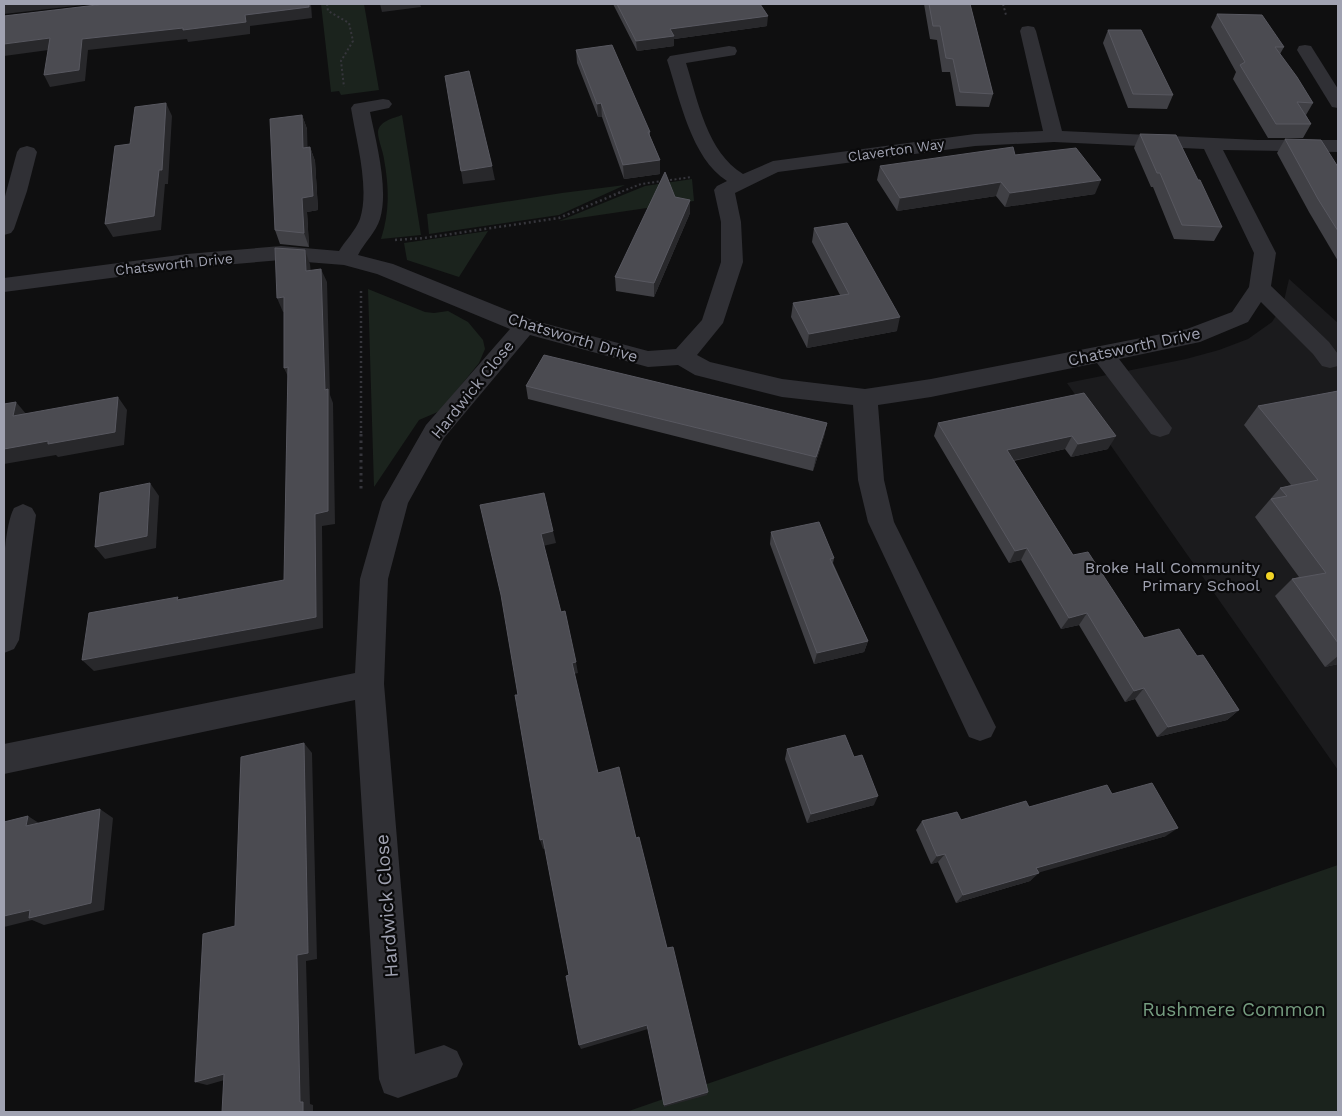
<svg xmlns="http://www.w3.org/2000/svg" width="1342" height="1116" font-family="'Work Sans',sans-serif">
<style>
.built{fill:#1b1b1d}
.green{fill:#1b231d}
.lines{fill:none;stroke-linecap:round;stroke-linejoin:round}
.path-far2{stroke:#36363c;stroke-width:2;stroke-dasharray:2 2.5;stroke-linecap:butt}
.path-far1{stroke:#36363c;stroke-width:2.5;stroke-dasharray:2 3;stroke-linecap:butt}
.path{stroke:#36363c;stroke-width:3;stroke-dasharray:2.5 4;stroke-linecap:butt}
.minor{fill:#303035;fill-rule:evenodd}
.wall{fill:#404045}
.shaded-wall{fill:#28282b}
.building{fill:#4b4b51;stroke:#585860}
.poi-dot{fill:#f1d326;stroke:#0a0a0b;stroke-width:2}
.labels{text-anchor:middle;stroke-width:4.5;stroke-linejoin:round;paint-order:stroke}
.far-street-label{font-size:14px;fill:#a0a2b1;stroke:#0a0a0b}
.street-label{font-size:16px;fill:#a0a2b1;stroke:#0a0a0b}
.poi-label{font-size:16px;fill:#a0a2b1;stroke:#0a0a0b;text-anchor:end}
.near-street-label{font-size:19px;fill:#a0a2b1;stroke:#0a0a0b}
.near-park-label{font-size:19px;fill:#769d80;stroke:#0a0a0b}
</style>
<rect width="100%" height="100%" fill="#0f0f10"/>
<!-- built -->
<path class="built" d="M1289,279L1338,323V770L1067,383L1186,359L1219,350L1248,339L1272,322L1283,305Z"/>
<!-- green -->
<g class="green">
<path d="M321,4H364L379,90L341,95L339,91L331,92Z"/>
<path d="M402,115L421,235L381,239C390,211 389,187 384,159C383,151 378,140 378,132C379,121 394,118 402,115Z"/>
<path d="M692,179L694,201L559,221L645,186Z"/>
<path d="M625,185L559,215L429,234L427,214L562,193Z"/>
<path d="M488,231L459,277L407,260L404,243Z"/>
<path d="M368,289L425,312L434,313L448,311L468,322L483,340L485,349L479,363L440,411L419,420L374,487Z"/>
<path d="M1338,865V1112H626Z"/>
</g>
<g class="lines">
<!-- path-far2 -->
<g class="path-far2">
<path d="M327,4L328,11L349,23L353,41L341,61L344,87"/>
<path d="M1003,4L1006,15"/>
<path d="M618,193L641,184L692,177"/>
</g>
<!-- path-far1 -->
<g class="path-far1">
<path d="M395,240L424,238L559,218L621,192"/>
<path d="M361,291V435"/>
</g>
<!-- path -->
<path class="path" d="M361,434V492"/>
<!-- minor -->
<g class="minor">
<path d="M1028,26L1034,27L1036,31L1062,131L1258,140H1338V152L1223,150L1276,253L1271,286L1329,342L1338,354V366L1330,368L1322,366L1313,354L1261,302L1248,322L1200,342L1119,359L1172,428L1169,434L1160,437L1151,434L1097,363L931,397L878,405L884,480L894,522L991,717L996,727L991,737L980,741L969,737L868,522L858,480L853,405L782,397L695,375L678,365L648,367L530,335L444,438L408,503L388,579L384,684L415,1054L444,1045L457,1051L463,1064L457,1077L398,1098L384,1093L379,1079L355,700L4,774V744L355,673L360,579L382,502L426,425L510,329L377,274L344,265L281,260L187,268L4,292V278L187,254L281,246L339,251C345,241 356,230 360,219C370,188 356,140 351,108L354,104L383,99L389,100L392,104L389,108L370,112C376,142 389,189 380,219C376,232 364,243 358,255L393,264L532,320L648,351L676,349L702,320L721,262V222L714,190L717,186L727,181C691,158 680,99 667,60L670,56L729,46L735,47L737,51L735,55L729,56L686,63C698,101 707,152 743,174L773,161L975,134L1043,131L1020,31L1022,27ZM1054,142L1204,149L1254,253L1249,287L1232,312L1187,329L931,379L865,389L782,379L710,362L697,355L723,323L743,262L741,222L735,193L778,172L975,146Z"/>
<path d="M1305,45L1311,46L1338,89V108L1332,107L1297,50L1299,46Z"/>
<path d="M27,146L34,148L37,152L27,191L14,229L11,233L4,235V200L17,152L20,148Z"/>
<path d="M23,504L32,508L36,515L19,640L14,649L4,653C2,620 0,535 14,508Z"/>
</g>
</g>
<!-- wall -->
<g class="wall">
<path d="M613,4H760L767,26L674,39V46L637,51Z"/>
<path d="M924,4H970L993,94L989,107L956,106L950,72H942L937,40L930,39Z"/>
<path d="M1217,14L1284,47L1280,54L1313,103L1306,115L1311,124L1303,138H1268L1233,79L1236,72L1211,27Z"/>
<path d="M1108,30L1173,95L1167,109L1128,108L1103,43Z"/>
<path d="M576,50L650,132V136L660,160V174L624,179L602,117H598L577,63Z"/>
<path d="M302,115L307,129V147H310L315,161L318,210L307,212L309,247L280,244L275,230Z"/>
<path d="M1140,134L1198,180L1222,227L1214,241L1174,239L1153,187H1151L1134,148Z"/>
<path d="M1285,139L1338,167V261L1309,212L1277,153Z"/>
<path d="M1015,155L1095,194L1005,207L996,196L897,211L877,180L880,166Z"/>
<path d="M675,197L690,200V213L654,297L616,291L615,277Z"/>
<path d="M814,228L897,331L807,348L791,317L793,303L840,295L812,242Z"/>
<path d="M526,386L827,423L824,436L813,471L528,399Z"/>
<path d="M1338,391V664L1325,667L1275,596L1292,579L1299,577L1255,517L1280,488L1291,485L1244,425L1258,406Z"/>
<path d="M1084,393L1108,449L1071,457L1065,449L1014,461L1073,555L1144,638L1197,656L1239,710L1227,720L1157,737L1135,699L1125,702L1079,625L1061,629L1021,560L1009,563L934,436L938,423Z"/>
<path d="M771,532L834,558L833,563L868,641L864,652L814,664L770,544Z"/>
<path d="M787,749L874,805L807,823L785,759Z"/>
<path d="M1112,794L1166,836L1038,872L1030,881L956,903L938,862L931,864L916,830L922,821L961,820L1029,807Z"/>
</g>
<!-- shaded-wall -->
<g class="shaded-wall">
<path d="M4,4H92L4,14Z"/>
<path d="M309,4H311L312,18L250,26V34L188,42L187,39L88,50L85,81L50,87L44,75L82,39L245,15Z"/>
<path d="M380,4H420L421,7L382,12Z"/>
<path d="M768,16L767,26L674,39V46L637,51L636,41L670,29Z"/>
<path d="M50,38L56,49L4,56V44Z"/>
<path d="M166,103L172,116L168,184H165L161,230L113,237L105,224Z"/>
<path d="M601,103L602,117H598L597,104Z"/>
<path d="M302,115L307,129L308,162L303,148Z"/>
<path d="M310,147L315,161L318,210L307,212L309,247L304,233L302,198Z"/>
<path d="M660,160V174L624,179L623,165Z"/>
<path d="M492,166L495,180L463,184L461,171Z"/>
<path d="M1101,180L1095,194L1005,207L1010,193Z"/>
<path d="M1001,182L996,196L897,211L900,198Z"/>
<path d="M690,200V213L654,297V283Z"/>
<path d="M305,250L310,264L312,285L306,271Z"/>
<path d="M321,269L327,282L330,395L333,403L335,524L322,526L323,628L94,671L82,660L316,617L315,514L325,390Z"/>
<path d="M284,297L290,311L283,312L277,298Z"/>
<path d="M900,317L897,331L807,348L809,334Z"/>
<path d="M288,367L290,381L284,368Z"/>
<path d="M118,397L127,410L124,445L58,457L56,455L4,464V449Z"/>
<path d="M16,402L27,415L13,416Z"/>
<path d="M827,423L824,436L813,471L816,457Z"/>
<path d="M1072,436L1065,449L1001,463L1007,450Z"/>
<path d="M1116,436L1108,449L1071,457L1078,444Z"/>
<path d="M150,483L159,496L156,548L105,559L95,547Z"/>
<path d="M553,531L556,543L543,546L541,534Z"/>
<path d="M1027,548L1021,560L1009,563L1015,551Z"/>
<path d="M1087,613L1079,625L1061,629L1069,618Z"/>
<path d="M868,641L864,652L814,664L817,653Z"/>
<path d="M1338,656V664L1325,667Z"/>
<path d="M576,662L578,673L574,674L572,663Z"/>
<path d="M1144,688L1135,699L1125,702L1134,691Z"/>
<path d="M1239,710L1227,720L1157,737L1168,727Z"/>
<path d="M304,743L312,753L317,959L306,961L310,1104L313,1105V1112H303L300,1102L297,955Z"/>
<path d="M878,796L874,805L807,823L811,814Z"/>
<path d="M100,809L113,818L104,910L44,925L32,920L4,927V916L30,910Z"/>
<path d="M28,816L42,825L26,826Z"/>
<path d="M1178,828L1166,836L1027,876L1036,868Z"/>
<path d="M543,839L546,848L543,849L540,840Z"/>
<path d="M945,854L938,862L931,864L937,856Z"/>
<path d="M1039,873L1030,881L956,903L963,895Z"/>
<path d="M647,1025L648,1029L581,1049L579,1045Z"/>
<path d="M224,1074L235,1077L207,1085L195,1082Z"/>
<path d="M708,1092L707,1095L664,1107V1105Z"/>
</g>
<!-- building -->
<g class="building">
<path d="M105,4H309V7L245,15L246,22L183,30V28L82,39L79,70L44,75L50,38L4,44V16Z"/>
<path d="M617,4H760L768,16L670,29L674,36L636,41Z"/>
<path d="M929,4H970L993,94L960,92L953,59L946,58L940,26H933Z"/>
<path d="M1217,14L1262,15L1284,47H1275L1297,77L1313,103L1297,102L1311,124H1276L1240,65L1245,62Z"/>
<path d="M1108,30H1141L1173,95L1133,94Z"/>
<path d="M612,45L650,132H648L660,160L623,165L601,103L597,104L576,50Z"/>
<path d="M469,71L492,166L461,171L445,76Z"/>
<path d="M166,103L162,170H159L154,216L105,224L115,146L130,144L135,107Z"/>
<path d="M302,115L303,148L310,147L313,196L302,198L304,233L275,230L270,119Z"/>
<path d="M1140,134L1176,135L1198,180H1200L1222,227L1182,225L1160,173H1157Z"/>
<path d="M1285,139L1321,140L1338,167V231L1318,199Z"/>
<path d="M1013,147L1015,155L1076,148L1101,180L1010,193L1001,182L900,198L880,166Z"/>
<path d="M665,172L675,197L690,200L654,283L615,277Z"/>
<path d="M847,223L900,317L809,334L793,303L849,294L814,228Z"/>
<path d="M275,248L305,250L306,271L321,269L325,390L328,389V511L315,514L316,617L82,660L89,613L178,597L177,600L284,580L288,367L284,368V297L277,298Z"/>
<path d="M544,355L827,423L816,457L526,386Z"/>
<path d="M1338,391V643L1292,579L1326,573L1271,499L1287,496L1280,488L1318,480L1258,406Z"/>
<path d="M1084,393L1116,436L1078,444L1072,436L1007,450L1073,555L1088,552L1144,638L1179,629L1197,656L1203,655L1239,710L1168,727L1144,688L1134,691L1087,613L1069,618L1027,548L1015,551L938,423Z"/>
<path d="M118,397L115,432L48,444V441L4,449V404L16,402L13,416Z"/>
<path d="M150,483L147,536L95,547L100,493Z"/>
<path d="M544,493L553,531L541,534L561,612L565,611L576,662L572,663L598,773L619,767L636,838L639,837L667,948L673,947L708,1092L664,1105L647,1025L579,1045L566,976L569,975L543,839L540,840L515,695H518L501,595L480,505Z"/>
<path d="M819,522L834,558L830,559L868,641L817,653L771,532Z"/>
<path d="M845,735L854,757L862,755L878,796L811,814L787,749Z"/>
<path d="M304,743L308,953L297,955L300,1102H303V1112H222L224,1074L195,1082L203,934L235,926L241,757Z"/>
<path d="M1152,783L1178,828L1036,868L1039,873L963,895L945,854L937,856L922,821L957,812L961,820L1026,801L1029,807L1107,785L1112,794Z"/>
<path d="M100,809L91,903L29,918L30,910L4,916V822L28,816L26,826Z"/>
</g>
<!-- markers -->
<circle class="poi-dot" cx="1270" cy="576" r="5"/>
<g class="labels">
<!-- far-street labels -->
<g class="far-street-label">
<text transform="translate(896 150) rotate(-8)" y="5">Claverton Way</text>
<text transform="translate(174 264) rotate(-6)" y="5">Chatsworth Drive</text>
</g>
<!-- street labels -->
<g class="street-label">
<text transform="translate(573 337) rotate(17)" y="6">Chatsworth Drive</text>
<text transform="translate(1134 346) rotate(-12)" y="6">Chatsworth Drive</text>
<text transform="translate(472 389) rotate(-51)" y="6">Hardwick Close</text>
</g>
<!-- poi labels -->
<g class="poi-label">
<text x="1260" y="573">Broke Hall Community<tspan x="1260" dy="18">Primary School</tspan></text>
</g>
<!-- near-street labels -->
<g class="near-street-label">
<text transform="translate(386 906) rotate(-94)" y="7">Hardwick Close</text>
</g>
<!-- near-park labels -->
<g class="near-park-label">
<text x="1234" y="1016">Rushmere Common</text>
</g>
</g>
<!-- border -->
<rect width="1342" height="1116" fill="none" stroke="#a0a2b1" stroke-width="10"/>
</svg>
